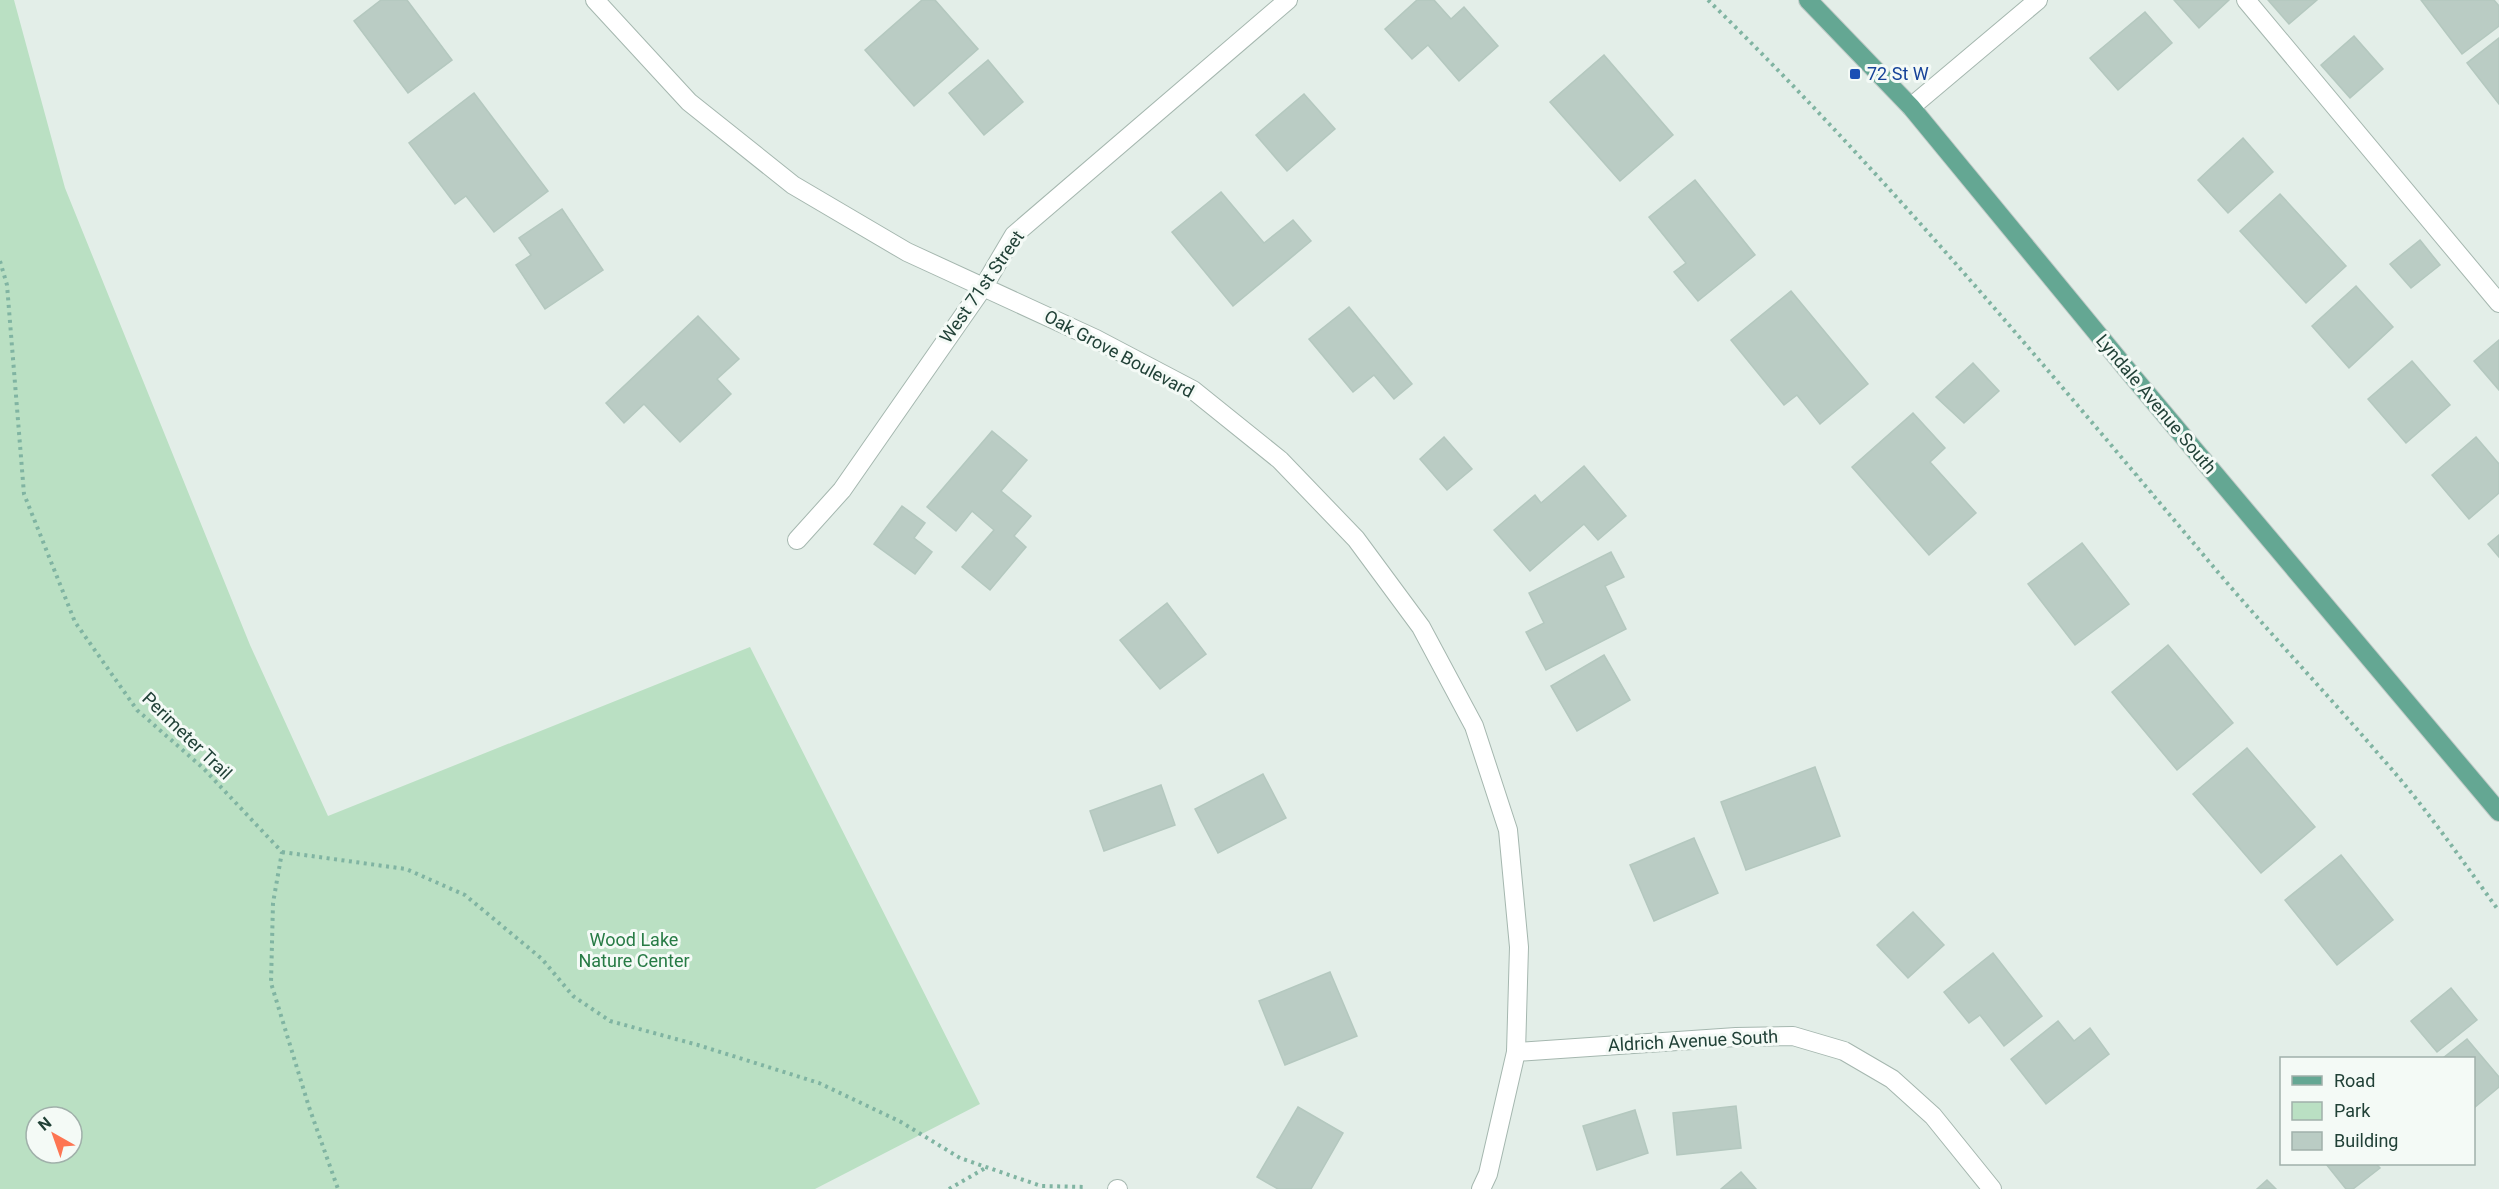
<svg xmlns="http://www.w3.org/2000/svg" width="2499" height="1189" font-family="Roboto,sans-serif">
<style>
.green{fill:#bae0c3;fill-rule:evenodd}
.building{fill:#baccc4;stroke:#b4c8bf;stroke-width:1.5}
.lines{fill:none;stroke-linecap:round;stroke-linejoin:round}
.minor-casing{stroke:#a5b7af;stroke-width:20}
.major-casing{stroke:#c1cac7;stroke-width:20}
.path{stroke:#80b4a2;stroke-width:4;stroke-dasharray:3 4.5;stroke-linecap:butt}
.minor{stroke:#fff;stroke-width:18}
.major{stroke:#64a793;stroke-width:18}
.transit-dot{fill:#1a4fb4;stroke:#f4faf6;stroke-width:2}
.labels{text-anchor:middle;stroke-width:6;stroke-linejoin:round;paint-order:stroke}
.transit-label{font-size:18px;fill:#164399;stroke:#f4faf6;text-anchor:start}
.street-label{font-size:18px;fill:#214137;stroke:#f4faf6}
.park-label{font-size:18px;fill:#277b45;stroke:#f4faf6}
</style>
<rect width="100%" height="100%" fill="#e3eee8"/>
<!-- green -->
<path class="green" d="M0,0H14L65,188L250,645L328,816L750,647L980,1104L815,1189H0ZM36,1117H72V1153H36Z"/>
<!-- building -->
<g class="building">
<path d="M381,0H407L452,60L408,93L354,21Z"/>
<path d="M922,0H935L978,49L914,106L865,50Z"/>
<path d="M1417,0H1434L1451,19L1464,7L1498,46L1459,81L1428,45L1412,59L1385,29Z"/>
<path d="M2174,0H2229L2199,28Z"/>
<path d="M2268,0H2317L2289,24Z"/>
<path d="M2421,0H2494L2499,6V26L2462,54Z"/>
<path d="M2145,12L2172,43L2118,90L2090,58Z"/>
<path d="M2354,36L2383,69L2350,98L2321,65Z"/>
<path d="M2499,38V104L2467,63Z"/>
<path d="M1604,55L1673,135L1620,181L1550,102Z"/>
<path d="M988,60L1023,102L984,135L949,93Z"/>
<path d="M474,93L548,191L494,232L466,196L455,204L409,143Z"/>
<path d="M1304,94L1335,129L1287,171L1256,135Z"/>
<path d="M2243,138L2273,172L2228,213L2198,180Z"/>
<path d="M1695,180L1755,255L1698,301L1674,272L1686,263L1649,217Z"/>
<path d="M1221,192L1264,243L1293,220L1311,241L1233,306L1172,232Z"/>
<path d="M2280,194L2346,266L2306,303L2240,231Z"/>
<path d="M562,209L603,270L545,309L516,265L531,255L519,238Z"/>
<path d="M2420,240L2440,265L2411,288L2390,264Z"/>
<path d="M2356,286L2393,327L2349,368L2312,326Z"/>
<path d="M1791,291L1868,384L1820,424L1797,395L1784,405L1731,340Z"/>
<path d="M1349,307L1412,384L1394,399L1374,375L1353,392L1309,339Z"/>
<path d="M698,316L739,359L717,379L731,394L680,442L644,404L624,423L606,403Z"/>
<path d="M2499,340V390L2474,361Z"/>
<path d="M2412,361L2450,405L2406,443L2368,399Z"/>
<path d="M1973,363L1999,391L1964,423L1936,397Z"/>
<path d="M1913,413L1945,448L1930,462L1976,513L1929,555L1852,467Z"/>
<path d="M992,431L1027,460L1001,491L1031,516L1014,536L1026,547L990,590L962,567L994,530L972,511L956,531L927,507Z"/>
<path d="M1444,437L1472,469L1447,490L1420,459Z"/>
<path d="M2476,437L2499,464V493L2469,519L2432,475Z"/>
<path d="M1584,466L1626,516L1598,540L1584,524L1530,571L1494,530L1535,495L1541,503Z"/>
<path d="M902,506L925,523L914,538L932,552L915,574L874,544Z"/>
<path d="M2499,535V557L2488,544Z"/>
<path d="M2082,543L2129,604L2075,645L2028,584Z"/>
<path d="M1611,552L1624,577L1605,586L1626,629L1546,670L1526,632L1544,623L1529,593Z"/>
<path d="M1167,603L1206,654L1160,689L1120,640Z"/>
<path d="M2168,645L2233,723L2177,770L2112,692Z"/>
<path d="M1604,655L1630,700L1577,731L1551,686Z"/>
<path d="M2247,748L2315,827L2261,873L2193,794Z"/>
<path d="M1815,767L1840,836L1746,870L1721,802Z"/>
<path d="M1263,774L1286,818L1218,853L1195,809Z"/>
<path d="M1161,785L1175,825L1104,851L1090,811Z"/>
<path d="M1694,838L1718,893L1654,921L1630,865Z"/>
<path d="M2341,855L2393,920L2337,965L2285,900Z"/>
<path d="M1913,912L1944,945L1908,978L1877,945Z"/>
<path d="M1993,953L2042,1016L2004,1046L1980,1015L1969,1023L1944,992Z"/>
<path d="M1330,972L1357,1036L1285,1065L1259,1001Z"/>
<path d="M2451,988L2477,1020L2437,1052L2411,1021Z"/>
<path d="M2058,1021L2074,1041L2090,1028L2109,1054L2046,1104L2011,1059Z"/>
<path d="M2467,1039L2499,1077V1087L2474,1108V1058H2443Z"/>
<path d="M1736,1106L1741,1148L1677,1155L1673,1113Z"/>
<path d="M1298,1107L1343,1133L1311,1189H1278L1257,1177Z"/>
<path d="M1635,1110L1648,1153L1597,1170L1583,1126Z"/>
<path d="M2326,1164H2376L2380,1168L2353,1189H2346Z"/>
<path d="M1741,1172L1756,1189H1721Z"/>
<path d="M2267,1180L2276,1189H2257Z"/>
</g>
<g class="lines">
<defs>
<g id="minor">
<path d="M595,0L689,102L793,185L907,252L1096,339L1193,390L1280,460L1356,539L1421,627L1474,726L1508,830L1519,947L1516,1052L1488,1174L1481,1189"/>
<path d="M2246,0L2499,303"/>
<path d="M1911,107L2038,0"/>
<path d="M797,540L842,490L984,286L1014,235L1288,0"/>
<path d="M1516,1052L1736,1037L1793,1036L1844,1051L1892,1079L1933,1116L1992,1189"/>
<path d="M1117,1189H1118"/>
</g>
<path id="major" d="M1808,0L1911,107L2129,372L2499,812"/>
</defs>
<!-- minor casing -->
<use href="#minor" class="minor-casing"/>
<!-- major casing -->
<use href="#major" class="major-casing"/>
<!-- path -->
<g class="path">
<path d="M1708,0C1885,173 2042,363 2201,552C2259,622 2322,688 2381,757C2424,805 2461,859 2499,911"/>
<path d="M0,261L7,285L24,494L75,622L137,710L203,768L282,852L273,903L271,983L309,1107L338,1189"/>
<path d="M282,852L406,869L465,895L542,959L573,996L610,1021L698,1045L819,1083L901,1122L960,1158L1041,1186L1087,1187"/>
<path d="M949,1189L987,1167"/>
</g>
<!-- minor -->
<use href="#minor" class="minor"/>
<!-- major -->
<use href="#major" class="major"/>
</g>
<!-- markers -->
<rect class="transit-dot" x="1849" y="68" width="12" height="12" rx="3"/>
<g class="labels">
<!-- transit labels -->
<g class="transit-label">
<text x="1867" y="80">72 St W</text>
</g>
<!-- street labels -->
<g class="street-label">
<text transform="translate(982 287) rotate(-55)" y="6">West 71st Street</text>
<text transform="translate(1119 354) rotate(28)" y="6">Oak Grove Boulevard</text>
<text transform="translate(2156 404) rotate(50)" y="6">Lyndale Avenue South</text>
<text transform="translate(187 736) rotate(44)" y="6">Perimeter Trail</text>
<text transform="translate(1693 1041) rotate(-3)" y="6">Aldrich Avenue South</text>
</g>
<!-- park labels -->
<g class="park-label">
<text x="634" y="946">Wood Lake<tspan x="634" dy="21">Nature Center</tspan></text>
</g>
</g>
<!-- legend -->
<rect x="2280" y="1057" width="195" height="108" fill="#f4faf6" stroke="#a0b0aa" stroke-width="1.5"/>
<rect x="2292" y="1076" width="30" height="9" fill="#64a793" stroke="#a0b0aa" stroke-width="1.5"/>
<text x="2334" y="1087" font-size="18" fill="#214137">Road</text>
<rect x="2292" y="1102" width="30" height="18" fill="#bae0c3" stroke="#a0b0aa" stroke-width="1.5"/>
<text x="2334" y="1117" font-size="18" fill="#214137">Park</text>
<rect x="2292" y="1132" width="30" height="18" fill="#baccc4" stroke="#a0b0aa" stroke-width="1.5"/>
<text x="2334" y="1147" font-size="18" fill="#214137">Building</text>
<!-- north arrow -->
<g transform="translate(54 1135) rotate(320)"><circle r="28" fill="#f4faf6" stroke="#a0b0aa" stroke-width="1.5"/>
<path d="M0-4.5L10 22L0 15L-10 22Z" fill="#fd7552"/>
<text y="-9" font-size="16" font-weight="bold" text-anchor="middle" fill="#214137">N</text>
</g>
</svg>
